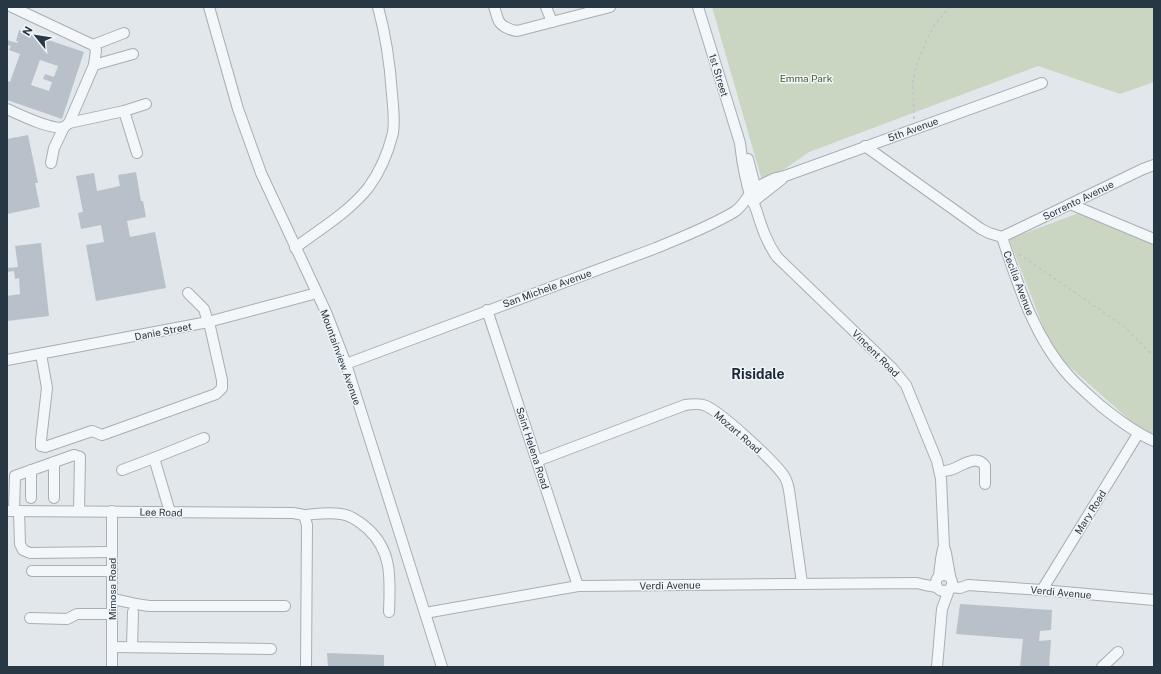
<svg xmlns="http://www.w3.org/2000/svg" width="1161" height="674" font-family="'Public Sans',sans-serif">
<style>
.green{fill:#cad5c2}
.building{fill:#b8c1c9;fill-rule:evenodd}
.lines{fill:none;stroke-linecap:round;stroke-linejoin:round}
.minor-casing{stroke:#a6afb6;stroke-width:12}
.path{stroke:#bfc5ca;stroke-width:1.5;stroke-dasharray:3 3;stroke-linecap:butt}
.minor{stroke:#f4f7f9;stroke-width:10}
.labels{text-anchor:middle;stroke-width:3;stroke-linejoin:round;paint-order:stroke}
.street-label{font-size:10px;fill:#283744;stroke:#f1f5f8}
.park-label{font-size:10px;fill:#446134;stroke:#f1f5f8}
.district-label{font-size:14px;font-weight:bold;fill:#1a2835;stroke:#f1f5f8}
</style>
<rect width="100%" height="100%" fill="#e1e7eb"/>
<!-- green -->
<g class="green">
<path d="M712,7H1154V82L1120,94L1038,66L809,152L763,184Z"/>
<path d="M1084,211L1154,238V434L1142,431L1053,352L1009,239Z"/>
</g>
<!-- building -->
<g class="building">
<path d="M19,30L84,52L62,119L7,100V81L10,82L20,54L9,50L11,46L7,45V40L17,43L18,41H16ZM40,60L58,66L54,77L45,74L43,79L52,82L49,91L31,85Z"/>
<path d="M28,135L38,183H35L40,207L7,214V139Z"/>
<path d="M136,172L141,201H143L146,217L127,221L130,237L155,232L166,288L96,301L86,245L104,242L101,225L81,229L78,213L83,212L76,176L94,173L97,191L120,186L118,175Z"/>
<path d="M41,243L49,316L7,321V296L20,294L19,278L15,279L14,271L7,272V268L18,267L15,246Z"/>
<path d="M960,604L1052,610L1051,630L1040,631L1039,641L1051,640L1049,667H1020L1023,639L956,634Z"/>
<path d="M327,653L384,655V667H328Z"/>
</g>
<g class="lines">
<defs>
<g id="minor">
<path d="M209,7L238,109L261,173L326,312L346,364L442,667"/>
<path d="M494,7C496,11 496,15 498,19C500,26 510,30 517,31L610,7"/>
<path d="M546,7L552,22"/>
<path d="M698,7L740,143C742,162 746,183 752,201C754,204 756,208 757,212C762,228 767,243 777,257L892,368L906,385L937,461L941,479L944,547L946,553L950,576"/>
<path d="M93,45L124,33"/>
<path d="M94,65L133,54"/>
<path d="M7,109C18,114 53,131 64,127C64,127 68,124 69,123L94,65L96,50L93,45L12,7"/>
<path d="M124,111L137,153"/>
<path d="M69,123L124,111L146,104"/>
<path d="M865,146L981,229L989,233L1002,237C1018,285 1034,337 1069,376C1079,387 1090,396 1101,406C1117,419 1134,432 1154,441"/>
<path d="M748,159L757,194"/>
<path d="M51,163L54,148L64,127"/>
<path d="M754,201L782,179"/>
<path d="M1070,204L1154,239"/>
<path d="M1002,237L1143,169L1154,165"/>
<path d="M295,248C320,229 349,212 368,188C380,172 388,153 393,133C395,120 393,106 392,94C390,64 386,36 378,7"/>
<path d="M188,293L204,309L208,322"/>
<path d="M487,310L578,586"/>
<path d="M41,354L47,388L41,440V446L45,447L92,431L102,435L216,394L222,388V380L209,322"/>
<path d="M7,360L208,322L317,293"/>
<path d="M346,364L656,248C682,237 709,227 734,212C742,207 744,201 750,194C758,185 773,178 785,176L1042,83"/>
<path d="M537,461L685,405C692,404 700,403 706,406C721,412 775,462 784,476C787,480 788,485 789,490L802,583"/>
<path d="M54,462V498"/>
<path d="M31,470V498"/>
<path d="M122,470L154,458"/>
<path d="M940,472C944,471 948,471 953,469C963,465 977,454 985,466V484"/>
<path d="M7,511L293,513L304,515L307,525L306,667"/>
<path d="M14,511L15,476L74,455L80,457L79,511"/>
<path d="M19,511L20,544L23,550L30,553L112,552"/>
<path d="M170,512L154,458L204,438"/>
<path d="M304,515C316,514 329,512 341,514C351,515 360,522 368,529C393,552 390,580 389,612"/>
<path d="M32,571H112"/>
<circle cx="944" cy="583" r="8"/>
<path d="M939,576L941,559L943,549"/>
<path d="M951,587L960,588L968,585L1042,590L1154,600"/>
<path d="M1042,590L1138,434"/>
<path d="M112,599C125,601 137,605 150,606H285"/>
<path d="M425,613L578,586L917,583L925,585L937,587"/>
<path d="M30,618L67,619L77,614H112"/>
<path d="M112,647L271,649"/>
<path d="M132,647L133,612"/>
<path d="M112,667V511"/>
<path d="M937,667L942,609L949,590"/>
<path d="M1102,667L1118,652"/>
</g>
</defs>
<!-- minor casing -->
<use href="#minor" class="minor-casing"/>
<!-- path -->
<g class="path">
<path d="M914,119L913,80L918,61L928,37L935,24L950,7"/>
<path d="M1019,254L1125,327L1149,352L1154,355"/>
</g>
<!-- minor -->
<use href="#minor" class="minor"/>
</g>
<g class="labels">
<!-- street labels -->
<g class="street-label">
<text transform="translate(719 75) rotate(73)" y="4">1st Street</text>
<text transform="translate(913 129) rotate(-20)" y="4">5th Avenue</text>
<text transform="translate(1078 200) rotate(-26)" y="4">Sorrento Avenue</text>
<text transform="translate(1019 283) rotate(69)" y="4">Cecilia Avenue</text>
<text transform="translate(547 288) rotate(-20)" y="4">San Michele Avenue</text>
<text transform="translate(163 331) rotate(-11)" y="4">Danie Street</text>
<text transform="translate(876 353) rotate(45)" y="4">Vincent Road</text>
<text transform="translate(341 357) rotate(70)" y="4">Mountainview Avenue</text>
<text transform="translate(738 432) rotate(41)" y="4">Mozart Road</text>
<text transform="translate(533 448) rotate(72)" y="4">Saint Helena Road</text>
<text transform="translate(161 512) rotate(1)" y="4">Lee Road</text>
<text transform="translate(1090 512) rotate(-58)" y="4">Mary Road</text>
<text transform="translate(670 585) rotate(-1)" y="4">Verdi Avenue</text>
<text transform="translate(112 589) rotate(-90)" y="4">Mimosa Road</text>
<text transform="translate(1061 592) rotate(5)" y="4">Verdi Avenue</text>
</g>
<!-- park labels -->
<g class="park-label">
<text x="806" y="82">Emma Park</text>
</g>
<!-- district labels -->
<g class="district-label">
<text x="758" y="379">Risidale</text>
</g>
</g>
<!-- border -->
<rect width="1161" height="674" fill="none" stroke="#283744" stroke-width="16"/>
<!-- north arrow -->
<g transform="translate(36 36) rotate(300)" stroke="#f1f5f8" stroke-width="3" paint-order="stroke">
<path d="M0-3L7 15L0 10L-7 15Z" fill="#283744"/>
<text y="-6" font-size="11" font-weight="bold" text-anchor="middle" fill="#283744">N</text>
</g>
</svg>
